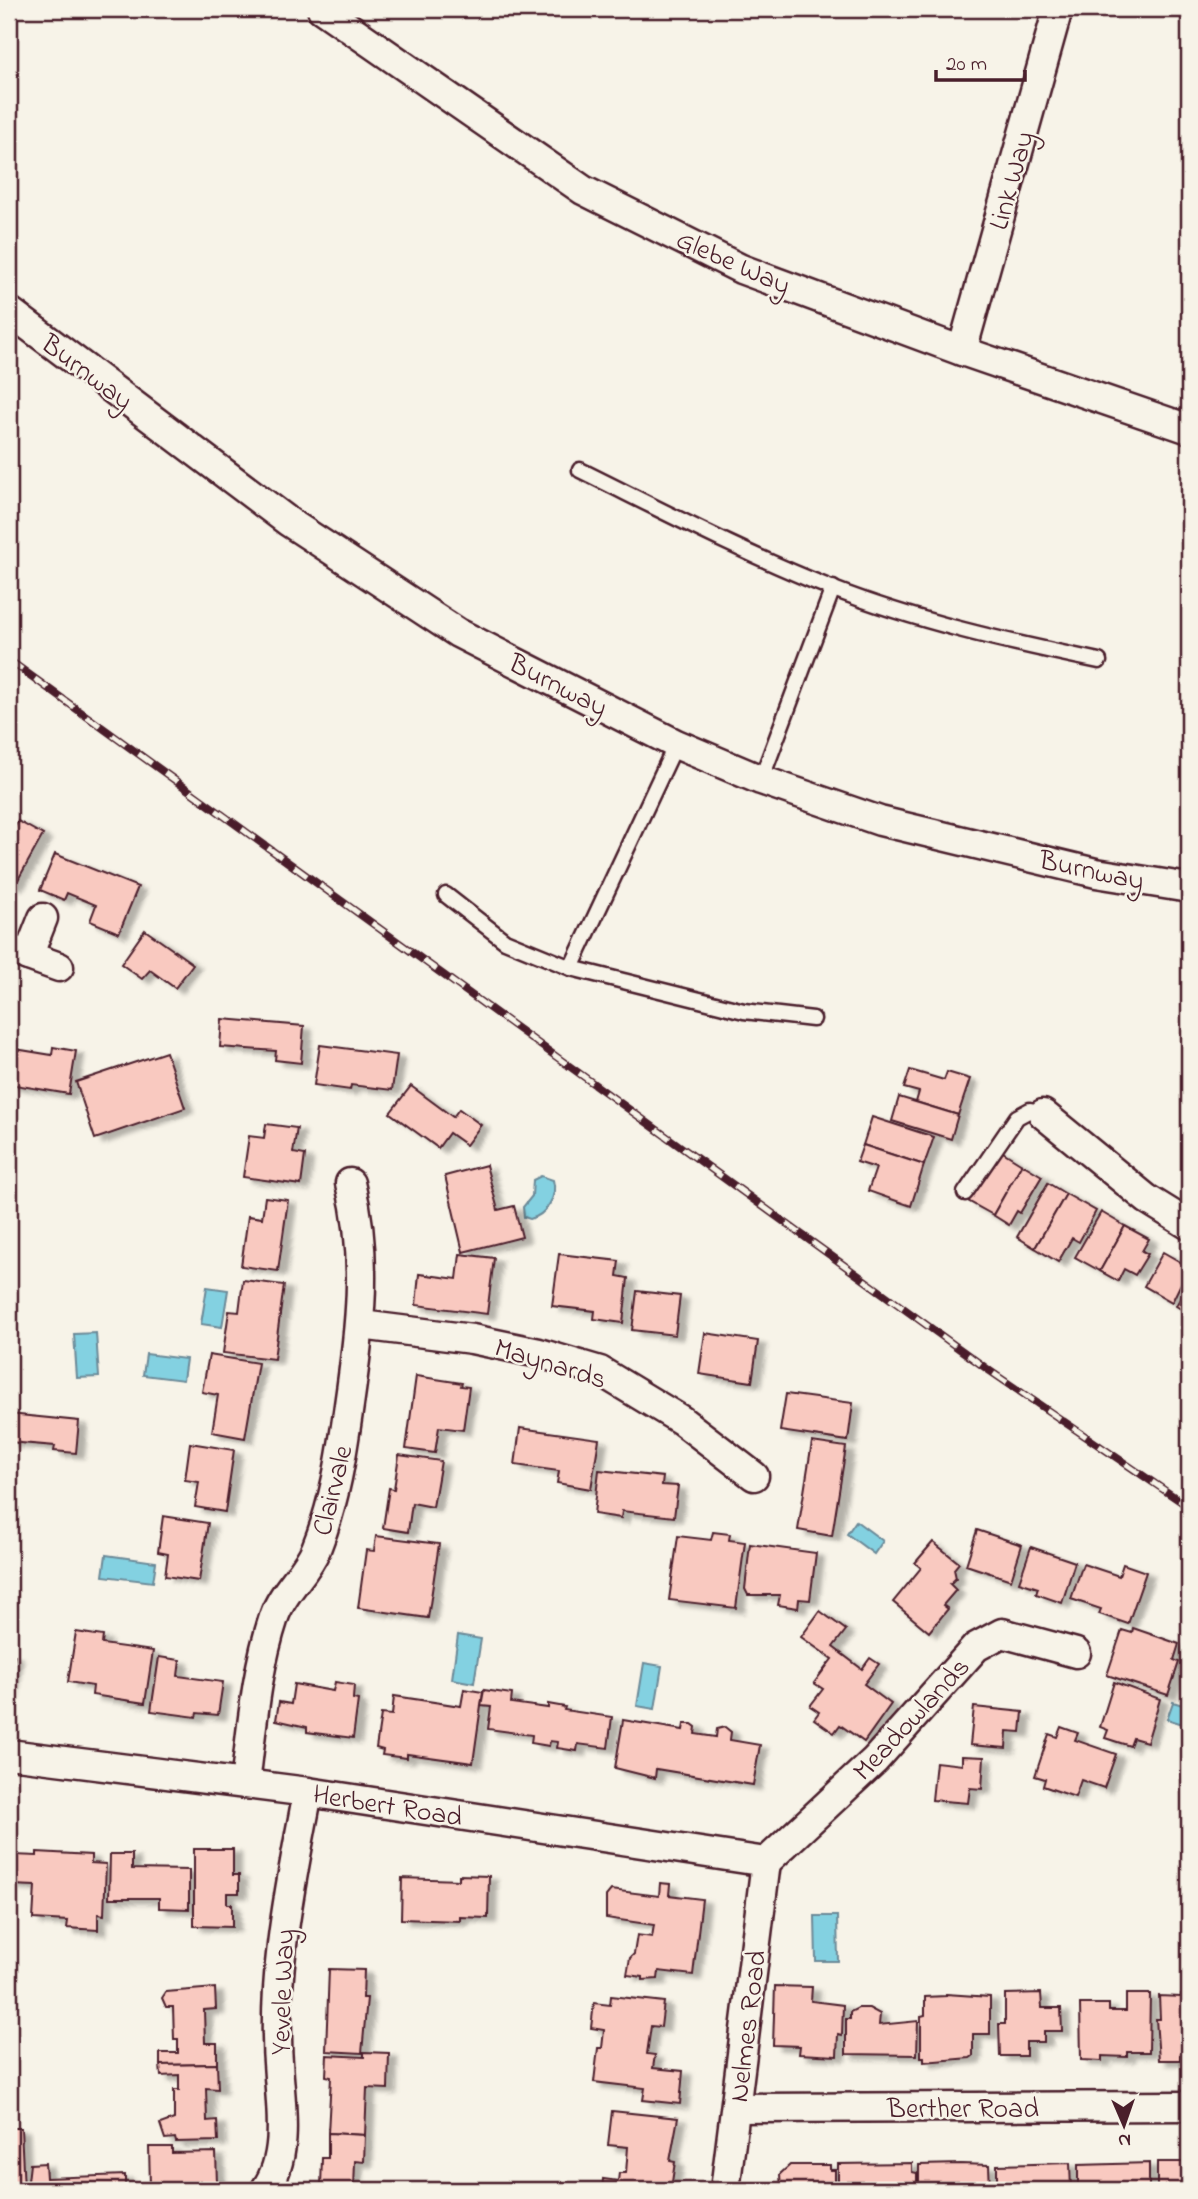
<svg xmlns="http://www.w3.org/2000/svg" width="1198" height="2199" font-family="'Indie Flower',sans-serif">
<style>
.water{fill:#83d1e1;stroke:#6c8a98;stroke-width:2}
.building{fill:#f9c9c0;stroke:#4a1f2b;stroke-width:2;filter:url(#shadow)}
.lines{fill:none;stroke-linecap:round;stroke-linejoin:round}
.lane-casing{stroke:#4a1f2b;stroke-width:19}
.street-casing{stroke:#4a1f2b;stroke-width:33}
.lane{stroke:#f7f3e8;stroke-width:14}
.street{stroke:#f7f3e8;stroke-width:28}
.rail-casing{stroke:#4a1f2b;stroke-width:8}
.rail{stroke:#f7f3e8;stroke-width:5;stroke-dasharray:16;stroke-linecap:butt}
.labels{text-anchor:middle;stroke-width:5;stroke-linejoin:round;paint-order:stroke}
.street-label{font-size:28px;fill:#4a1f2b;stroke:#f7f3e8}
</style>
<defs>
<filter id="shadow"><feDropShadow dx="8" dy="4.5" stdDeviation="2" flood-color="#0004"/></filter>
</defs>
<rect width="100%" height="100%" fill="#f7f3e8"/>
<filter id="ink" filterUnits="userSpaceOnUse"><feTurbulence type="fractalNoise" baseFrequency=".0143" numOctaves="2"/><feDisplacementMap in="SourceGraphic" scale="14" xChannelSelector="R" yChannelSelector="G"/><feConvolveMatrix kernelMatrix="1 2 1 2 8 2 1 2 1" color-interpolation-filters="sRGB"/></filter>
<g filter="url(#ink)">
<!-- water -->
<g class="water">
<path d="M541,1176L553,1180C558,1197 546,1215 530,1219L524,1217L523,1207L532,1196L533,1180Z"/>
<path d="M207,1287L228,1290L222,1327L201,1324Z"/>
<path d="M96,1333L99,1377L77,1378L74,1334Z"/>
<path d="M146,1354L186,1359L183,1380L143,1375Z"/>
<path d="M856,1521L883,1541L874,1554L847,1534Z"/>
<path d="M106,1555L156,1562L153,1582L103,1576Z"/>
<path d="M458,1635L481,1639L474,1683L452,1679Z"/>
<path d="M644,1663L662,1666L655,1709L637,1706Z"/>
<path d="M1173,1702L1189,1707V1726L1167,1719Z"/>
<path d="M815,1916H837L838,1961H816Z"/>
</g>
<!-- building -->
<g class="building">
<path d="M18,821L43,835L15,885L9,881V837Z"/>
<path d="M55,854L138,887L119,933L90,921L96,905L67,893L64,900L40,890Z"/>
<path d="M145,930L193,964L175,988L150,970L142,979L121,964Z"/>
<path d="M222,1019L304,1026L301,1063L275,1060L276,1051L220,1047Z"/>
<path d="M320,1045L397,1055L392,1090L351,1085L350,1090L314,1085Z"/>
<path d="M53,1047L76,1051L69,1094L9,1084V1048L52,1055Z"/>
<path d="M166,1052L185,1108L95,1139L76,1082Z"/>
<path d="M910,1070L944,1080L947,1072L970,1079L958,1115L916,1102L919,1092L904,1088Z"/>
<path d="M411,1086L453,1117L459,1109L481,1125L466,1145L449,1133L438,1148L390,1113Z"/>
<path d="M899,1097L958,1115L951,1139L892,1121Z"/>
<path d="M872,1117L934,1137L924,1165L863,1145Z"/>
<path d="M266,1124L297,1128L293,1153L305,1155L301,1185L243,1177L249,1136L264,1138Z"/>
<path d="M863,1145L924,1165L911,1206L868,1191L876,1168L857,1162Z"/>
<path d="M998,1149L1022,1164L993,1215L968,1201Z"/>
<path d="M1022,1164L1042,1176L1020,1213L1017,1211L1009,1225L993,1215Z"/>
<path d="M486,1165L498,1210L514,1206L522,1237L463,1252L445,1176Z"/>
<path d="M1048,1183L1066,1194L1035,1248L1017,1237Z"/>
<path d="M1066,1194L1096,1211L1079,1242L1072,1238L1058,1262L1035,1248Z"/>
<path d="M265,1197L288,1200L278,1271L241,1266L248,1216L262,1218Z"/>
<path d="M1101,1212L1125,1226L1100,1271L1075,1257Z"/>
<path d="M1125,1226L1149,1239L1142,1251L1148,1254L1135,1275L1124,1269L1118,1281L1100,1271Z"/>
<path d="M1163,1252L1189,1267L1172,1302L1144,1286Z"/>
<path d="M460,1254L494,1258L487,1314L416,1305L419,1274L457,1279Z"/>
<path d="M559,1254L619,1261L617,1276L628,1278L623,1323L594,1319L595,1311L552,1306Z"/>
<path d="M243,1280L284,1285L274,1359L223,1353L229,1311L239,1312Z"/>
<path d="M1189,1282V1314L1176,1306Z"/>
<path d="M637,1291L680,1296L675,1335L632,1330Z"/>
<path d="M705,1333L758,1341L752,1382L699,1374Z"/>
<path d="M209,1355L258,1363L245,1438L212,1432L218,1395L202,1392Z"/>
<path d="M416,1376L462,1383L461,1386L469,1387L463,1430L439,1427L435,1453L406,1449Z"/>
<path d="M786,1394L853,1403L848,1441L780,1431Z"/>
<path d="M9,1414L79,1421L76,1453L54,1451L55,1446L9,1442Z"/>
<path d="M520,1428L599,1439L591,1489L557,1483L559,1471L515,1465Z"/>
<path d="M812,1442L846,1447L832,1536L798,1530Z"/>
<path d="M190,1443L234,1450L225,1512L195,1507L199,1482L185,1480Z"/>
<path d="M399,1455L441,1461L433,1507L412,1503L408,1532L383,1528L389,1488L394,1489Z"/>
<path d="M599,1470L663,1477L662,1485L678,1486L674,1517L622,1511L621,1518L594,1514Z"/>
<path d="M163,1516L208,1523L199,1581L165,1576L168,1554L158,1552Z"/>
<path d="M977,1530L1022,1545L1011,1580L966,1565Z"/>
<path d="M713,1532L730,1534L729,1540L745,1542L736,1608L669,1600L678,1536L711,1540Z"/>
<path d="M376,1536L439,1544L428,1618L358,1608L366,1550L374,1551Z"/>
<path d="M933,1542L959,1563L954,1569L956,1578L950,1584L956,1590L943,1605L948,1609L929,1632L893,1602L921,1568L915,1563Z"/>
<path d="M750,1544L816,1553L810,1600L799,1599L798,1608L778,1605L780,1595H748L745,1589Z"/>
<path d="M1031,1547L1075,1562L1062,1603L1036,1594L1038,1588L1019,1582Z"/>
<path d="M1083,1564L1119,1576L1123,1564L1146,1572L1128,1624L1099,1614L1101,1609L1071,1599Z"/>
<path d="M820,1611L846,1630L833,1647L862,1669L870,1658L879,1664L864,1684L891,1704L864,1742L840,1725L834,1733L814,1719L819,1712L810,1706L823,1689L814,1683L832,1659L801,1637Z"/>
<path d="M1133,1628L1179,1644L1174,1660L1179,1662L1168,1695L1107,1675L1122,1630L1132,1633Z"/>
<path d="M76,1632L103,1636L102,1644L153,1651L145,1703L92,1695L93,1686L68,1682Z"/>
<path d="M9,1654L15,1655L9,1695Z"/>
<path d="M159,1657L180,1660L178,1676L223,1682L218,1715L197,1713L196,1717L151,1711Z"/>
<path d="M335,1682L354,1685L353,1699L358,1700L353,1738L307,1732V1727L276,1720L279,1702L291,1704L294,1684L333,1691Z"/>
<path d="M1114,1682L1160,1699L1147,1742L1133,1738L1130,1746L1105,1738L1108,1730L1100,1727Z"/>
<path d="M464,1689L483,1692L473,1763L407,1754V1758L382,1755L383,1750L376,1748L381,1714L392,1715L394,1696L461,1706Z"/>
<path d="M484,1690L512,1694L511,1703L548,1708V1704L565,1707L564,1710L612,1717L608,1748L578,1744L577,1751L557,1748L558,1742L550,1741L549,1746L531,1743L532,1735L488,1729L491,1707L481,1706Z"/>
<path d="M974,1707L1023,1712L1021,1732L1007,1731L1006,1748L970,1745Z"/>
<path d="M623,1720L683,1730L684,1724H692L696,1727L695,1734L716,1737L717,1729L725,1727L731,1732L730,1740L760,1745L753,1785L656,1769L655,1778L615,1768Z"/>
<path d="M1061,1727L1078,1733L1075,1740L1116,1754L1104,1788L1081,1780L1075,1797L1043,1786L1045,1779L1035,1776L1049,1734L1057,1737Z"/>
<path d="M962,1756L984,1757L982,1789L970,1788L968,1803L932,1800L936,1762L962,1765Z"/>
<path d="M194,1849H233V1875H239V1893H227V1904H232V1927L194,1926Z"/>
<path d="M37,1852L91,1855V1863L106,1864L104,1915L98,1914V1930L67,1928L68,1921L33,1919L35,1886L12,1885L14,1855L37,1856Z"/>
<path d="M110,1854H132V1869L189,1870V1909L159,1908V1898H109Z"/>
<path d="M459,1875L489,1876L488,1918L460,1917V1921L401,1919L402,1878L459,1880Z"/>
<path d="M660,1883L670,1884L669,1895L702,1899L693,1975L659,1971L658,1979L643,1980V1977L627,1975L630,1958L634,1954L637,1935L652,1937L654,1925L606,1918V1896L611,1890L659,1896Z"/>
<path d="M329,1969L364,1970L363,1998H367L362,2053L326,2051Z"/>
<path d="M775,1986L812,1987L811,2001L843,2005L842,2035L838,2034L837,2056L799,2054L800,2046L773,2045Z"/>
<path d="M215,1988L216,2009L204,2010L205,2043H217V2064L160,2065V2053H178V2039H174L173,2007H166L162,1998L166,1992Z"/>
<path d="M1041,1993L1042,2008H1061L1062,2031H1044V2042H1026V2056H1000L999,2024H1005V1994Z"/>
<path d="M946,1994L990,1997V2034H973V2056L970,2058L924,2062V2057H921V2016L925,2015V1997L946,1996Z"/>
<path d="M1126,1994H1150L1149,2052H1127V2057L1102,2056V2061L1081,2060L1080,2004H1109V2011H1126Z"/>
<path d="M1181,1994H1189V2055H1180V2060H1159L1156,2019H1160L1159,1996L1181,1997Z"/>
<path d="M611,1996L664,2002L661,2027L651,2026L647,2054L655,2055L653,2068L683,2071L680,2104L643,2100L645,2088L594,2082L598,2048H602L604,2030L591,2028L594,2003L610,2005Z"/>
<path d="M858,2008H869L880,2014L879,2025L918,2021L917,2055L846,2054V2019H850V2012Z"/>
<path d="M364,2052L389,2053L388,2089L367,2088L365,2135L328,2133L331,2077L326,2076L327,2055L364,2057Z"/>
<path d="M217,2064L218,2089L206,2088L207,2121L217,2120L218,2141L176,2142L175,2138L165,2139L160,2124L174,2119V2090H179V2075L161,2076L160,2065Z"/>
<path d="M612,2111L678,2118L670,2161L675,2162L671,2189L602,2190L603,2179L618,2181L619,2173H626L628,2147L608,2145Z"/>
<path d="M9,2128H21L24,2190H9Z"/>
<path d="M328,2133L365,2135L364,2162L355,2161L354,2190H310V2186H321L322,2158H328Z"/>
<path d="M149,2147H172V2153L216,2152L217,2184L150,2185Z"/>
<rect x="1157" y="2162" width="32" height="28"/>
<path d="M45,2163L46,2178L125,2175V2190H27L30,2164Z"/>
<path d="M912,2163V2172L917,2173V2190H838V2164Z"/>
<path d="M1070,2163L1071,2190H997V2165Z"/>
<path d="M1149,2163V2190H1078V2165Z"/>
<path d="M961,2164L989,2165L990,2190H919V2165Z"/>
<path d="M790,2165H830V2170H835V2190H781L780,2174Z"/>
</g>
<g class="lines">
<defs>
<g id="lane">
<path d="M580,470C663,511 745,554 831,588C918,622 1008,642 1099,661"/>
<path d="M676,744L571,968L744,1011L813,1019"/>
<path d="M761,780L833,588"/>
<path d="M446,895L505,941L571,968"/>
<path d="M965,1193L1017,1117L1030,1110L1043,1114"/>
</g>
<g id="street">
<path d="M322,9L583,190L741,269L962,351L1189,429"/>
<path d="M9,311L289,522L458,633L676,744L761,780L880,821L1096,873L1189,888"/>
<path d="M962,351L1058,9"/>
<path d="M9,949L59,967"/>
<path d="M28,956L43,918"/>
<path d="M1043,1114L1147,1199L1189,1225"/>
<path d="M361,1325L472,1339L539,1353L600,1371L681,1420L754,1476"/>
<path d="M9,1754L308,1792L766,1862"/>
<path d="M245,1784C252,1728 256,1671 274,1617C282,1592 306,1573 316,1549C335,1502 342,1455 349,1405C360,1329 369,1258 350,1183"/>
<path d="M766,1862L875,1760L976,1647L1002,1633L1076,1653"/>
<path d="M737,2108L1189,2106"/>
<path d="M265,2190C288,2159 282,2113 279,2077C270,1980 290,1887 308,1792"/>
<path d="M725,2190L766,1862"/>
</g>
</defs>
<!-- lane casing -->
<use href="#lane" class="lane-casing"/>
<!-- street casing -->
<use href="#street" class="street-casing"/>
<!-- lane -->
<use href="#lane" class="lane"/>
<!-- street -->
<use href="#street" class="street"/>
<defs>
<path id="rail" d="M9,660L990,1371L1189,1507"/>
</defs>
<!-- rail casing -->
<use href="#rail" class="rail-casing"/>
<!-- rail -->
<use href="#rail" class="rail"/>
</g>
</g>
<g class="labels">
<!-- street labels -->
<g class="street-label">
<text transform="translate(1010 180) rotate(-74)" y="10">Link Way</text>
<text transform="translate(734 261) rotate(24)" y="10">Glebe Way</text>
<text transform="translate(88 371) rotate(37)" y="10">Burnway</text>
<text transform="translate(559 684) rotate(27)" y="10">Burnway</text>
<text transform="translate(1092 869) rotate(12)" y="10">Burnway</text>
<text transform="translate(551 1362) rotate(17)" y="10">Maynards</text>
<text transform="translate(331 1490) rotate(-76)" y="10">Clairvale</text>
<text transform="translate(910 1718) rotate(-47)" y="10">Meadowlands</text>
<text transform="translate(388 1804) rotate(9)" y="10">Herbert Road</text>
<text transform="translate(281 1992) rotate(-88)" y="10">Yevele Way</text>
<text transform="translate(746 2026) rotate(-83)" y="10">Nelmes Road</text>
<text x="963" y="2117">Berther Road</text>
</g>
</g>
<!-- margin -->
<rect width="1198" height="2199" fill="none" stroke="#f7f3e8" stroke-width="35"/>
<rect x="18" y="18" width="1163" height="2164" fill="none" stroke="#4a1f2b" stroke-width="2.5" filter="url(#ink)"/>
<!-- north arrow -->
<g transform="translate(1124 2125) rotate(178)" stroke="#f7f3e8" stroke-width="5" paint-order="stroke">
<path d="M0-5L12 26L0 18L-12 26Z" fill="#4a1f2b"/>
<text y="-10" font-size="19" font-weight="bold" text-anchor="middle" fill="#4a1f2b">N</text>
</g>
<!-- scale -->
<path d="M936 70v10h89v-10" fill="none" stroke="#4a1f2b" stroke-width="3.5"/>
<text x="946" y="70" font-size="21" fill="#4a1f2b" stroke="#f7f3e8" stroke-width="5" paint-order="stroke">20 m</text>
</svg>
